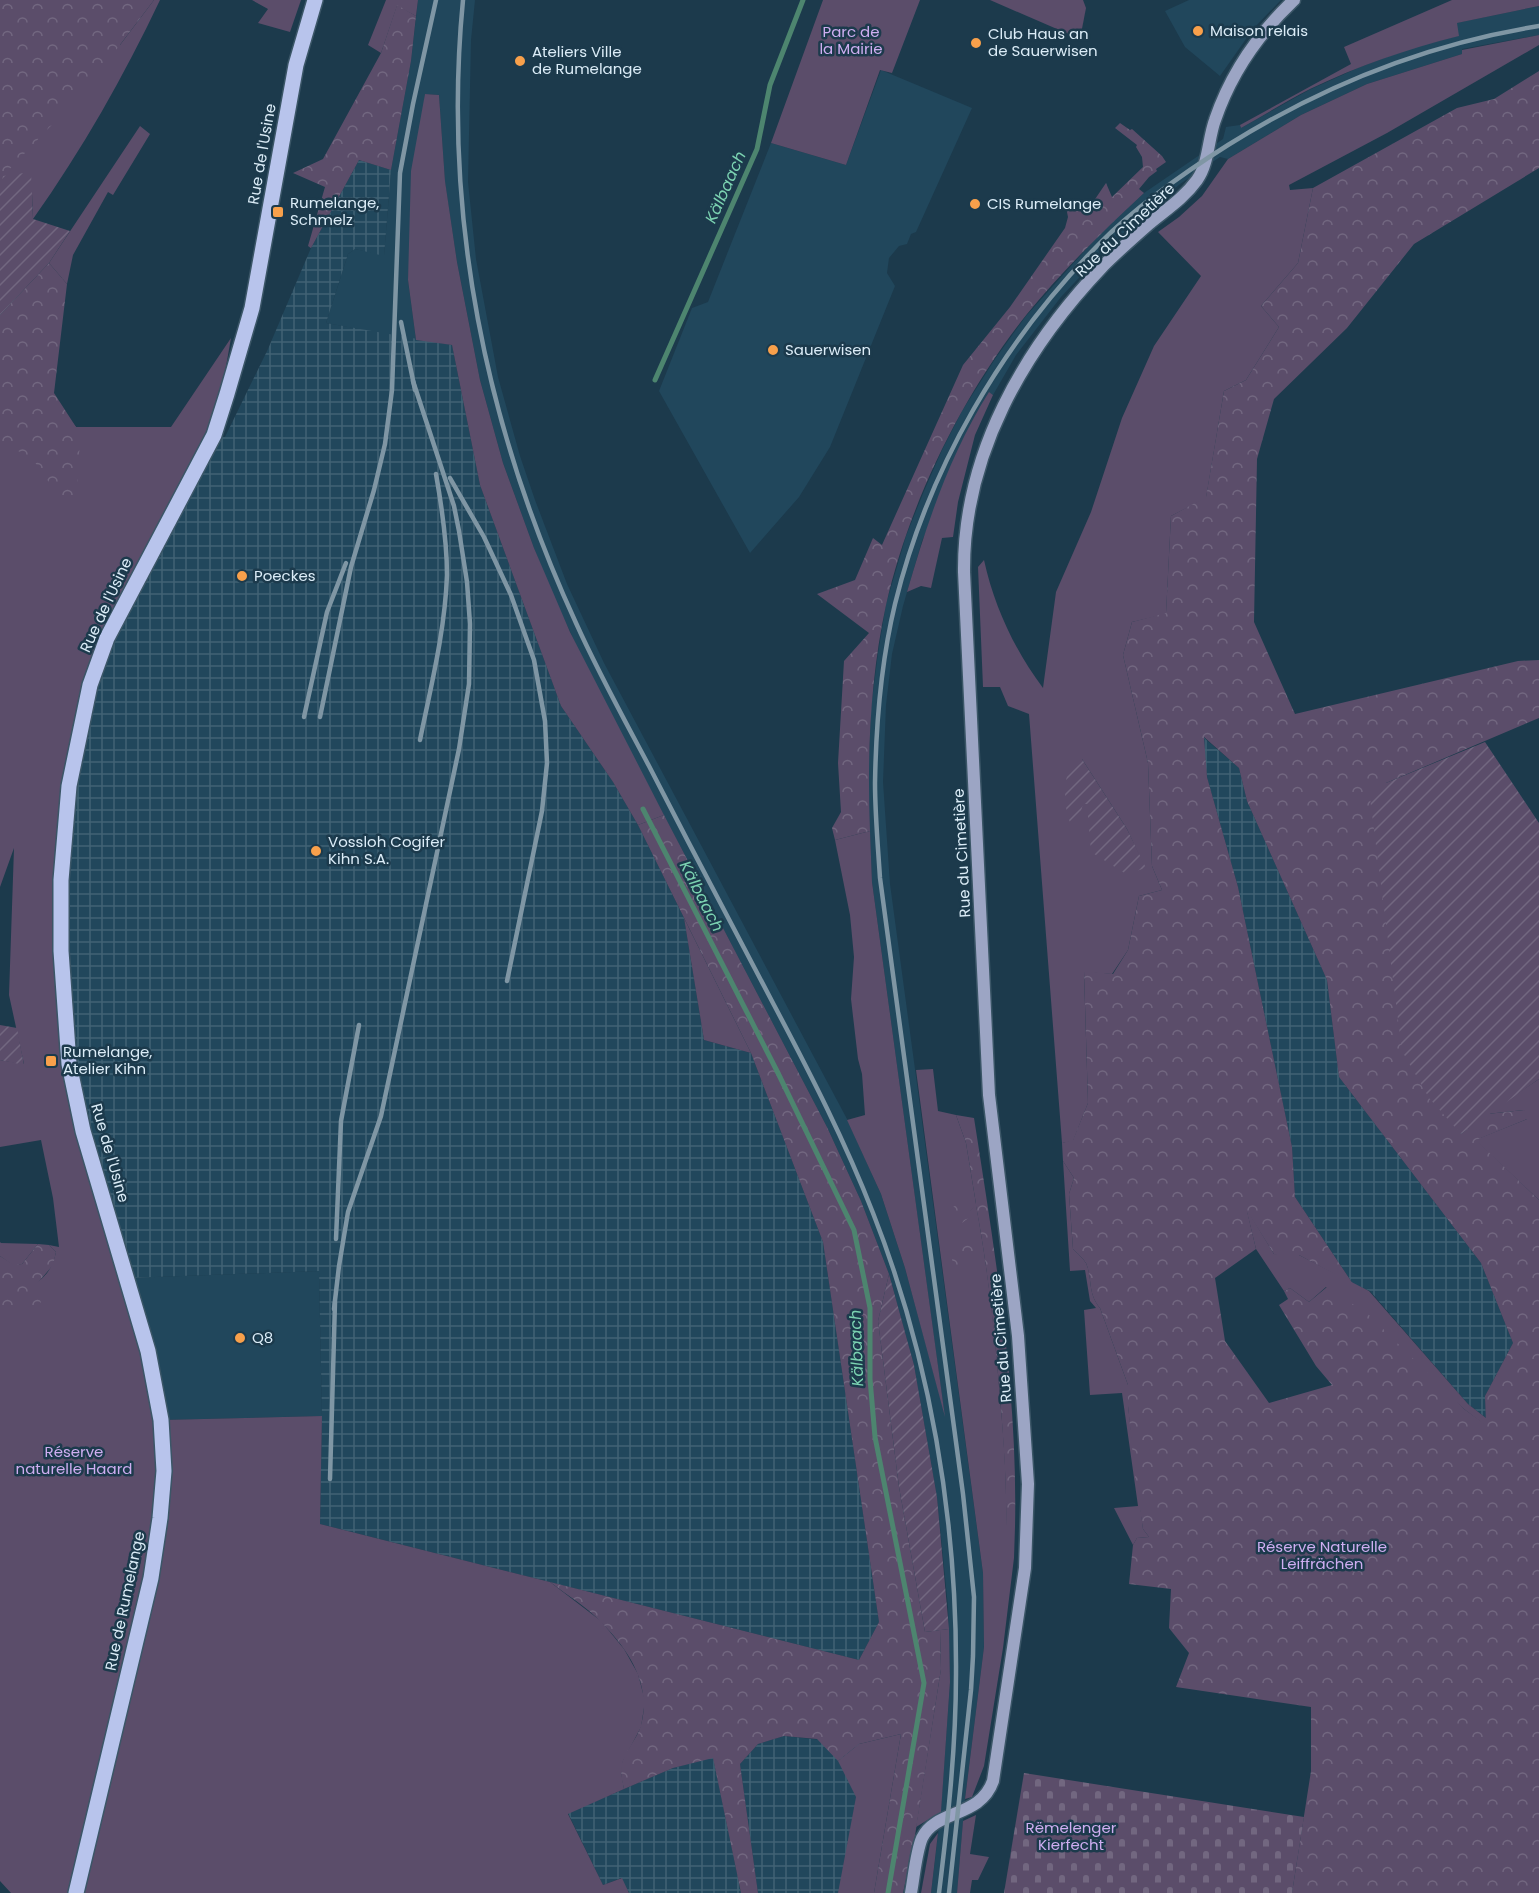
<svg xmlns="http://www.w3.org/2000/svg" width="1539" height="1893" font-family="Poppins,sans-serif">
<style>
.built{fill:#21475c}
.industrial{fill:url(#industrial-grid)}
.green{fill:#5b4d6a;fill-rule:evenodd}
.forest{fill:url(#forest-crowns);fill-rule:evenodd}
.cemetery{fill:url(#cemetery-stones)}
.garden{fill:url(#garden-furrows)}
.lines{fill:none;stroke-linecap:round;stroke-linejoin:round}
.stream{stroke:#4d856f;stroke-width:5}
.secondary-casing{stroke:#3b5667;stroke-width:15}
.primary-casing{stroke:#3b5667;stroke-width:18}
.secondary{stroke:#9ca5c4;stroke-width:12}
.primary{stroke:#b8c4ec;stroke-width:15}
.rail{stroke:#7f96a4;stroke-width:4.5}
.poi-dot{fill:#f8a04b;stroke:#1c3a4c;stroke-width:2}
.labels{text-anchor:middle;stroke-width:5;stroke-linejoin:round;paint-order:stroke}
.poi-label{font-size:15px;fill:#dbecf7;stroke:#1c3a4c;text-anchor:start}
.park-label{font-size:15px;fill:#cfaef1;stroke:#1c3a4c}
.street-label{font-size:15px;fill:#dbecf7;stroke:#1c3a4c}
.water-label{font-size:16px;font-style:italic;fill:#7bd2b1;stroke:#1c3a4c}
</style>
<defs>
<pattern id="industrial-grid" width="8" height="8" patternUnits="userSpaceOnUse" patternTransform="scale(1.5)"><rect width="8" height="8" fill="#21475c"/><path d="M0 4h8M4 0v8" fill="none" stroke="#416274"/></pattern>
<pattern id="forest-crowns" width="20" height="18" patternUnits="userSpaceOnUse" patternTransform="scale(1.5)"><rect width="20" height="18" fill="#5b4d6a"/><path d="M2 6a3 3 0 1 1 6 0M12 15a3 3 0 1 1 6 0" fill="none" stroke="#726780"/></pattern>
<pattern id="cemetery-stones" width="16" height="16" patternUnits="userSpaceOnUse" patternTransform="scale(1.5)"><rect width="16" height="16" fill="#5b4d6a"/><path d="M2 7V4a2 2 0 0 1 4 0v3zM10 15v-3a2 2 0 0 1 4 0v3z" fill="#726780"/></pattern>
<pattern id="garden-furrows" width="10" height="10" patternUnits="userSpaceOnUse" patternTransform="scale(1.5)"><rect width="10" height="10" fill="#5b4d6a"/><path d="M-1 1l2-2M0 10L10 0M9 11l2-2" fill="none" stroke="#726780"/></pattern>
</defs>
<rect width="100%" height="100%" fill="#1c3a4c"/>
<!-- built -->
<g class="built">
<path d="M418,0H475L471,40L468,182L476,259L498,377L520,456L535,500L567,584L604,663L847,1119L881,1194L905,1268L944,1411L872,882L868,786L871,708L878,653L886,604L906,536L924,491L942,450L962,411L995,359L1026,316L1097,237L1144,193L1223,139L1226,127L1240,125L1241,128L1309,90L1360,67L1411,48L1458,36L1456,23L1539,6V35L1462,49V54L1367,84L1301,115L1228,159L1220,157L1180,184L1156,204L1104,251L1061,297L1016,355L993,395L990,393L922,541L903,606L892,654L886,705L883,782L890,884L983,1573L984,1647L965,1799L957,1893H931L941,1809L950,1682L948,1607L937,1497L914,1365L889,1274L861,1201L827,1127L589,672L551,591L534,548L503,463L480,380L457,262L445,182L439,95L425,94L408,280L416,340L326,323L348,254L355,249L384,255L391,170L411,61Z"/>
<path d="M1189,0H1281L1253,29L1220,76L1185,47L1165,11Z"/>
<path d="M881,70L972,108L916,232L911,234L907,244L899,246L889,258L887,273L895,286L830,447L799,497L750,553L659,391L692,308L708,302L771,143L846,165Z"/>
<path d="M319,1271L322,1416L161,1420L128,1278Z"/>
</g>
<!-- industrial -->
<g class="industrial">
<path d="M359,160L391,170L384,256L355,249L348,254L326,323L452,345L480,485L561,706L613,782L638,825L684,918L704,1040L751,1053L823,1242L879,1622L859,1660L320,1524L322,1416L319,1271L128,1278L69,1064L61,880L90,685L214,435L225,437L268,349L311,248Z"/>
<path d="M1203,737L1239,768L1247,801L1327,980L1339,1077L1481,1263L1513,1343L1485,1396L1486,1418L1468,1404L1370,1291L1353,1284L1295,1197L1292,1147L1238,887L1207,777Z"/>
<path d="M784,1736L859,1744L874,1893H758L740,1764L758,1744Z"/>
<path d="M713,1757L741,1893H629L621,1878L603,1885L568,1813L673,1768Z"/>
</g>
<!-- green -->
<g class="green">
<path d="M0,0L120,45L154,0H160C124,76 82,150 33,219L32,194L0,247Z"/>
<path d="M252,0H301L290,32L258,23L268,9Z"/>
<path d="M386,0H418L416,16L397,6L381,53L368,45Z"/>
<path d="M823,0H920L892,73L880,70L846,165L771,143Z"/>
<path d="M990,0H1083L1086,8L1080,39Z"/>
<path d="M1452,0H1539V6L1457,23L1459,36C1407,49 1358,66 1310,89C1287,101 1264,115 1241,128L1240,125L1351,64L1344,47Z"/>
<path d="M1539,35V45L1387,133L1289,185L1290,190L1313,188L1298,263L1261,306L1279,327L1246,380L1224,391L1206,498L1171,516L1166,614L1132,622L1123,655L1148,763L1152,866L1162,890L1139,896L1128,950L1112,974L1084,972L1088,1103L1073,1141L1062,1143L1029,714L1008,706L1000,687H983L978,567L984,560C994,606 1015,651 1043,688L1056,592L1091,512L1122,418L1154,346L1201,276L1158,232L1179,217L1202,196L1228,159L1301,115L1367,84L1462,54V50ZM1082,759L1127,829L1145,868L1087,804L1083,803Z"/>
<path d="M425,94L439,95L445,181L457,262L480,380L503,463L534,548L570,632L664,815L638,825L613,782L561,706L480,485L452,345L416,340L408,280L411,171Z"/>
<path d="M140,126L150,134L113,195L108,192L73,255L67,284L49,263Z"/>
<path d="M0,336L76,427H171L231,338L214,435L90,685L61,880L69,1064L161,1420L322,1416L320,1524L550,1582L601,1621L624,1649L638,1674L645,1701L641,1727L623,1761L621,1772L624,1789L568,1814L603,1885L622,1878L629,1893H11L0,1881V1301C26,1289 50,1283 56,1252L49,1245L59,1247L53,1198L41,1140L0,1147V1060L24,1064L9,995L14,848L0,887Z"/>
<path d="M989,392L993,395L975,435L958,502L953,537L942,538L931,588L921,586L907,592C927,523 950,454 989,392Z"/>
<path d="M870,831L872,882L945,1417L905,1268L881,1194L847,1120L865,1115L862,1074L858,1059L851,999L854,957L850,915L835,840Z"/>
<path d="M684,918L751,1053L704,1040Z"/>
<path d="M933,1069L938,1111L956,1115L966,1143L976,1204L970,1211L976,1205C988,1269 995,1333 1000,1398C1004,1441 1007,1483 1006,1527H1015L1014,1558L1003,1648L984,1766L972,1797L965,1799L984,1647L983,1573L916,1070Z"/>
<path d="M1539,1079V1200L1475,1140L1527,1119L1524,1110L1487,1114Z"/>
<path d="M1063,1161L1074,1178L1069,1194L1073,1249C1077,1253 1083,1258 1086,1263C1093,1279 1087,1292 1100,1308L1128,1385V1406L1143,1529L1149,1537L1137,1538L1133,1545L1114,1508L1138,1506L1122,1393L1090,1395L1084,1310L1096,1308L1090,1301L1085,1270L1070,1271Z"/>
<path d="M1246,1208L1274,1254L1299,1255L1369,1291L1468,1404L1486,1418V1426L1464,1409L1326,1287L1309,1302L1290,1288L1284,1291L1256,1249Z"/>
<path d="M0,1242L1,1243L38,1244L22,1264L14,1266L0,1256Z"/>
<path d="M949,1629L950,1682L941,1812L916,1827L941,1669L940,1630Z"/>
<path d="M901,1734L874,1893H838L856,1797L838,1761L859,1744Z"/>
<path d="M976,1815L970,1854L989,1857L978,1880H972L970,1893H957L963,1821Z"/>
<path d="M938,1833L931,1893H921L930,1844Z"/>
</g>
<!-- forest -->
<g class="forest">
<path d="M0,0H154L88,87L3,176L0,188Z"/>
<path d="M397,5L416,16L411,61L391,170L359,160L311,248L308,246L325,187L293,173L323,159L381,53Z"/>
<path d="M1539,71V168L1414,244L1347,328L1274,399L1257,459L1254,622L1295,714L1518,661L1539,660V718L1386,783L1461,1134L1487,1114L1524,1110L1530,1114L1527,1119L1476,1140L1539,1200V1893H1292L1311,1771V1707L1176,1687L1189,1653L1169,1628L1171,1589L1129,1584L1133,1545L1137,1538L1149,1537L1143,1529L1135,1477L1128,1406V1385L1100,1308C1087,1292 1093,1280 1086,1263C1083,1258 1077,1253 1073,1249L1069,1194L1074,1178L1063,1161L1062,1143L1073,1140L1088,1103L1084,971L1113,974L1128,950L1139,896L1162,890L1152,866L1148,763L1123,655L1132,622L1166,613L1171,516L1206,497L1224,391L1246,380L1279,327L1261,306L1298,263L1313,188L1457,108L1494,99ZM1204,737L1239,768L1247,801L1327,980L1339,1077L1481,1263L1513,1343L1485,1396L1486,1425L1464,1409L1369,1315L1327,1287L1309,1302L1290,1288L1284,1291L1288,1299L1279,1305L1316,1366L1332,1385L1269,1403L1225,1341L1215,1278L1256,1249L1247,1211L1274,1254L1290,1259L1299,1255L1353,1284L1295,1197L1292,1147L1238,887L1207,777Z"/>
<path d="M1120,123L1130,130L1132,129L1162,156L1166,162L1156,169L1157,171L1149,177L1139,189L1144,193C1103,231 1063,270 1027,314C962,396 909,503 886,605C870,679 867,756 870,831L835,840L832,828L841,812L838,763L844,661L869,633L817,594L855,580L873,538L882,545L963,365L1010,307L1065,228L1068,217L1066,207L1071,201L1087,211L1106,183L1112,197L1143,167L1142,157L1136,147L1137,145L1115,128Z"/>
<path d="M49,263L67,284L54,393L76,427L80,441L75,520L32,458L0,442V315Z"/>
<path d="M664,815L827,1127L861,1201L889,1274L878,1321L899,1487L925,1632L940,1630L941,1669L914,1842L903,1893H874L901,1734L859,1744L838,1761L817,1739L784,1736L758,1744L740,1764L758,1893H741L713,1758L673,1768L624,1789C623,1784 621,1777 621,1771C621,1754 637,1741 641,1725C652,1685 629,1650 601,1622C587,1607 567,1595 550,1582L859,1660L879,1622L823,1242L751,1053L638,825Z"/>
<path d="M956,1115L974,1118C995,1253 1018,1390 1015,1527H1006C1007,1482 1003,1438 1000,1394C994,1331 988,1268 976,1206L970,1211L971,1216L957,1227L953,1224V1207L964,1201L976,1204L966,1143Z"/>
<path d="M38,1244L49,1245L56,1252L53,1265L36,1285L41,1303L0,1314V1256L14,1265L22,1264Z"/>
<path d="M959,1244L974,1246L976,1263L961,1271L954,1265L949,1251Z"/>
</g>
<!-- cemetery -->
<path class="cemetery" d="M1024,1773L1304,1817L1292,1893H1004Z"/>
<!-- garden -->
<g class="garden">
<path d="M31,172L33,219L70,231L49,263L0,315V188L3,176Z"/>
<path d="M1485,742L1539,823V1079L1461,1134L1429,1098L1402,1051L1370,798L1386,783Z"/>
<path d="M1082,759L1127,829L1146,868L1126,874L1091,852L1087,804H1083L1078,822H1070C1064,810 1063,780 1070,768C1073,764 1077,762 1082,759Z"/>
<path d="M0,1025L17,1028L24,1065L0,1060Z"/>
<path d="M889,1274L914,1365L937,1497L949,1629L925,1632L899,1487L878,1321Z"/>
</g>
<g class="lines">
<!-- stream -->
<g class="stream">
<path d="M655,380L757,149L770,85L803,0"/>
<path d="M643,809L778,1073L854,1230L870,1308V1379L875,1437L924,1683L888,1893"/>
</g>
<defs>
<path id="secondary" d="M911,1893C914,1877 916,1852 922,1838C936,1809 980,1818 993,1781L1025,1568L1028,1484L1018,1336L989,1095L964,572C963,454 1024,349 1103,266C1118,251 1134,237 1150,223C1167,209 1184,198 1197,180C1209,163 1208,139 1215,120C1231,73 1258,34 1294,0"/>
<path id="primary" d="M76,1893L151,1578L160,1518L164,1471L161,1420L148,1351L83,1131L69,1064L61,951V880L69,786L90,685L107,638L214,435L227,394L252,308L296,65L315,0"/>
</defs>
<!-- secondary casing -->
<use href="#secondary" class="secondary-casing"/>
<!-- primary casing -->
<use href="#primary" class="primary-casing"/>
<!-- secondary -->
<use href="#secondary" class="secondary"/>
<!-- primary -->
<use href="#primary" class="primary"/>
<!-- rail -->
<g class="rail">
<path d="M463,0C442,215 486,428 576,623C598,672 624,719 649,766C690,846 732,925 774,1005C810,1073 845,1141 873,1213C930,1358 957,1518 956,1674C956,1747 948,1820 939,1893"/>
<path d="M401,322L415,390"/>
<path d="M450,478L484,537L511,595L534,660L545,721L547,763L542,811L507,981"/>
<path d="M304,717L327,612L346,563"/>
<path d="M320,717L351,567L374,490L385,444L392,390L400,173L413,104L436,0"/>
<path d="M420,740C431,686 445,631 447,575C447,541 442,508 436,474"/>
<path d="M336,1239L341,1121L359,1025"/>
<path d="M334,1309L339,1266L348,1212L381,1116L459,749L469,684L470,624L467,582L459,531L454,506L413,381"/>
<path d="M330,1479L335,1302"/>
<path d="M949,1893L971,1690L973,1656L974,1597L963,1494L880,878C878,847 875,814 875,783C876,723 881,662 895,604C928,469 1002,342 1100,243C1138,205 1182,174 1228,145C1324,85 1426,44 1539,26"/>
</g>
</g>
<!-- markers -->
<g class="poi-dot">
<circle cx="1198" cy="31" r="6"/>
<circle cx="976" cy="43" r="6"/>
<circle cx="520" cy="61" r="6"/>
<circle cx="975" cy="204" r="6"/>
<rect x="272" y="206" width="12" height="12" rx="3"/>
<circle cx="773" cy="350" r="6"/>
<circle cx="242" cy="576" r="6"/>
<circle cx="316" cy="851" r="6"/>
<rect x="45" y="1055" width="12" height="12" rx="3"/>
<circle cx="240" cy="1338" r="6"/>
</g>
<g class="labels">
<!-- poi labels -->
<g class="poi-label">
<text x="1210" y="36">Maison relais</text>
<text x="988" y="39">Club Haus an<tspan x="988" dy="17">de Sauerwisen</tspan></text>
<text x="532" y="57">Ateliers Ville<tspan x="532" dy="17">de Rumelange</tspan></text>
<text x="290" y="208">Rumelange,<tspan x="290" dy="17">Schmelz</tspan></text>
<text x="987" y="209">CIS Rumelange</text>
<text x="785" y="355">Sauerwisen</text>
<text x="254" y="581">Poeckes</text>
<text x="328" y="847">Vossloh Cogifer<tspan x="328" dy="17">Kihn S.A.</tspan></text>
<text x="63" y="1057">Rumelange,<tspan x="63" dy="17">Atelier Kihn</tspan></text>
<text x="252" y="1343">Q8</text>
</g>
<!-- park labels -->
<g class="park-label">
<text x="851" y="37">Parc de<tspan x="851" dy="17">la Mairie</tspan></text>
<text x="74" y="1457">Réserve<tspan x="74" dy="17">naturelle Haard</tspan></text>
<text x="1322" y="1552">Réserve Naturelle<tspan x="1322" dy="17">Leiffrächen</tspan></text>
<text x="1071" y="1833">Rëmelenger<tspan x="1071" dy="17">Kierfecht</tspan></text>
</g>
<!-- street labels -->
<g class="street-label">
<text transform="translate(262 154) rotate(-80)" y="5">Rue de l'Usine</text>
<text transform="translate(1125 230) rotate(-43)" y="5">Rue du Cimetière</text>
<text transform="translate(106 605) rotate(-65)" y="5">Rue de l'Usine</text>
<text transform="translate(962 853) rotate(-93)" y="5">Rue du Cimetière</text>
<text transform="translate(110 1153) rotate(74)" y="5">Rue de l'Usine</text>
<text transform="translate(1001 1338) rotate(-95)" y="5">Rue du Cimetière</text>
<text transform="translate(125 1601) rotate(-78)" y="5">Rue de Rumelange</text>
</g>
<!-- water labels -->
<g class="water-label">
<text transform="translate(725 187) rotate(-66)" y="6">Kälbaach</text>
<text transform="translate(702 896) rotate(63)" y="6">Kälbaach</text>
<text transform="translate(856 1348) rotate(-92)" y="6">Kälbaach</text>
</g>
</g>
</svg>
